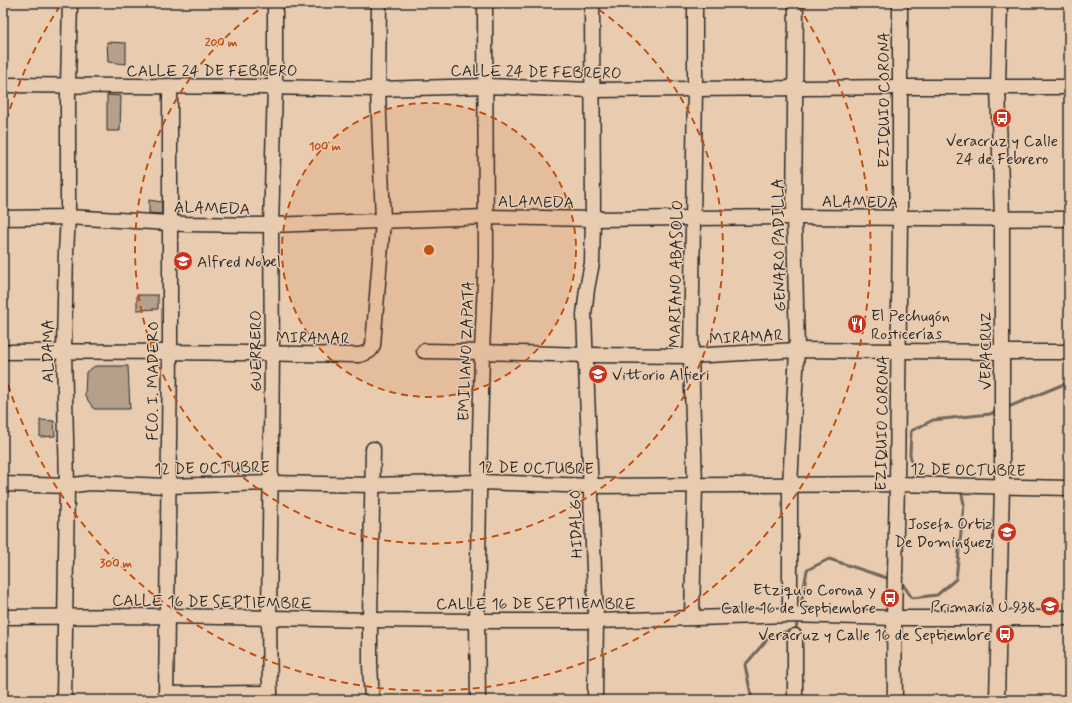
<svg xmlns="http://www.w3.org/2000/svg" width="1072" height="703" font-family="Mynerve,sans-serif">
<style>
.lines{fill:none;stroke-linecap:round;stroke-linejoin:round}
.stream{stroke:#70665b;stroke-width:3}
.building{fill:#b4a08b;stroke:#2b2b2b}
.minor-casing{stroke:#2b2b2b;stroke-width:17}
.minor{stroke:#e9ccb0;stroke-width:14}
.ring{fill:none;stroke:#c25012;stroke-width:2;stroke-dasharray:7 5}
.labels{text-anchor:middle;stroke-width:3;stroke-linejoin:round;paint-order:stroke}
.street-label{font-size:16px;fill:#2b2b2b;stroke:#e9ccb0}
.poi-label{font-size:16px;fill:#2b2b2b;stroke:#e9ccb0;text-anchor:end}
.centre{fill:#c25012;stroke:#e9ccb0;stroke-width:2}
.ring-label{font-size:12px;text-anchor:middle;font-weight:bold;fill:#c25012;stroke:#e9ccb0;stroke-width:3;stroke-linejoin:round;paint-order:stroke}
</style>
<rect width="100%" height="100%" fill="#e9ccb0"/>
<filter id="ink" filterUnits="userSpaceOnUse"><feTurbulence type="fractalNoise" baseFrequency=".025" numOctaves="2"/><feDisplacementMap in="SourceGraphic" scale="8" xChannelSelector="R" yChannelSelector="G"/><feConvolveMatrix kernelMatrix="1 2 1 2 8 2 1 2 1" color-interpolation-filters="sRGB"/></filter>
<g filter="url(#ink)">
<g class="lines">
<!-- stream -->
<g class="stream">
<path d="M1006,408L1069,382"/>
<path d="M915,477L910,454L911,431L933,420L990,414L997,411"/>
<path d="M900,582L902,583L912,598L937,595L956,579L964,504L961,490"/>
<path d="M800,611L807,570L829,559L890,579"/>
<path d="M752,700L745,665L770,636L796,629L798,618"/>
</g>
</g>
<!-- building -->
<g class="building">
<path d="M107,42L126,43V64L108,62Z"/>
<path d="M107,95L121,96L120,131H107Z"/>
<path d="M149,200L162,202V214L149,213Z"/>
<path d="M137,295H158V309L137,310Z"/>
<path d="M95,366H128L130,409H94L85,396L86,372Z"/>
<path d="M40,420L54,421L55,436L40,437Z"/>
</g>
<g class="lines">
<defs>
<g id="minor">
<path d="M592,3L593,219L592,263L587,289L584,315L596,621L595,694"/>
<path d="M3,85L262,87L378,89L486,86L592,90L900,87H1069"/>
<path d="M3,218L68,217L186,224L271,225L485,217L593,219L794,217L1069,219"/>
<path d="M424,351L482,352L586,355L691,356L797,350L1002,352H1069"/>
<path d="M3,352C122,350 241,353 359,355C366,353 371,352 373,345L383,221L378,89L379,3"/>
<path d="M3,484L67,486L89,483L168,486L271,483L372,485L479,482L591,486L897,484L1069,488"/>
<path d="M790,615V486L797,350L794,217L796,3"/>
<path d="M3,617L167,616L370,620L477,621H596L790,615L894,618H1069"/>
<path d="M692,617L695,485L691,356L695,89V3"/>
<path d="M166,694L270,693"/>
<path d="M64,700L67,486L64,350L66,252L68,217V85L70,3"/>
<path d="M166,700L170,353V86"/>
<path d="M270,700L269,618L272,354L271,225L275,87V3"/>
<path d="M372,700L370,665V620L373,449"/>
<path d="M478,700L477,621L480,435L482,352L486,258L485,3"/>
<path d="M795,700V636"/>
<path d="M895,700L894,618L897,484L900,219V3"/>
<path d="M997,700L1002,486V219L998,86L1000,3"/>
</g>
</defs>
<!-- minor casing -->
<use href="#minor" class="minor-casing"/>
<!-- minor -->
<use href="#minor" class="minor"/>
</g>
</g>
<!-- distance rings -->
<circle cx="429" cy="250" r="147" fill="#c25012" fill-opacity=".12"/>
<g class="ring">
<circle cx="429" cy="250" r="147"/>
<path d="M589 3A294 294 0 1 1 269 3"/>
<path d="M3 132A442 442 0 0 1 60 6M798 6A442 442 0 1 1 3 368"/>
</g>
<!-- icons -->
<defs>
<symbol id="bus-disc" viewBox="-11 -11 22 22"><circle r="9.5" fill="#c8321e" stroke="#e9ccb0"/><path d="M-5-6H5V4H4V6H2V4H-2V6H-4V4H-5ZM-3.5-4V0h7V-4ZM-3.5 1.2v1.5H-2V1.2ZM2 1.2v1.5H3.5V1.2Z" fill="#fff"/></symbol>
<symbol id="school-disc" viewBox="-11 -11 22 22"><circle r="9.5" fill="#c8321e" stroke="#e9ccb0"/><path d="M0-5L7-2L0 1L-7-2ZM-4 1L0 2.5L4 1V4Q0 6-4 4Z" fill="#fff"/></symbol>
<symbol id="restaurant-disc" viewBox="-11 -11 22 22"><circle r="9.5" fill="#c8321e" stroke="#e9ccb0"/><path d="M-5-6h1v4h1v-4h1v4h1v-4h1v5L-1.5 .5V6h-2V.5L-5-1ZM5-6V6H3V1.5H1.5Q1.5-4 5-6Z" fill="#fff"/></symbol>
</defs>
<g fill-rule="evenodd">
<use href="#bus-disc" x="991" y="107" width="22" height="22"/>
<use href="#school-disc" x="172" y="250" width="22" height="22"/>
<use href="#restaurant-disc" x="846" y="313" width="22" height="22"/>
<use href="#school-disc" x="587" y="363" width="22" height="22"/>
<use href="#school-disc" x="996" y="521" width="22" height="22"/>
<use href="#bus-disc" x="879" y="587" width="22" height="22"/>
<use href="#school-disc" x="1039" y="595" width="22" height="22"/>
<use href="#bus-disc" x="994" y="623" width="22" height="22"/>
</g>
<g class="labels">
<!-- street labels -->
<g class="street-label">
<text x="212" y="76">CALLE 24 DE FEBRERO</text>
<text transform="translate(536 71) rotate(1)" y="6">CALLE 24 DE FEBRERO</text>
<text transform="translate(883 100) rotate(-90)" y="6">EZIQUIO CORONA</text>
<text transform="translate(536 201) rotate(1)" y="6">ALAMEDA</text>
<text transform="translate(860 201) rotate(1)" y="6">ALAMEDA</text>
<text transform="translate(212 207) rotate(2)" y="6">ALAMEDA</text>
<text transform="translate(778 245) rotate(-91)" y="6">GENARO PADILLA</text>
<text transform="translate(675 274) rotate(-89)" y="6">MARIANO ABASOLO</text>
<text transform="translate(746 336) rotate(-3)" y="6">MIRAMAR</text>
<text transform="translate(313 337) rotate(1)" y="6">MIRAMAR</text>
<text transform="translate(47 351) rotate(-90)" y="6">ALDAMA</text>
<text transform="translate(255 351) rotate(-90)" y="6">GUERRERO</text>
<text transform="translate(465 351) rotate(-88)" y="6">EMILIANO ZAPATA</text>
<text transform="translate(985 351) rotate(-90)" y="6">VERACRUZ</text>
<text transform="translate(152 381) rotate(-90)" y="6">FCO. I. MADERO</text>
<text transform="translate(881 423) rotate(-89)" y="6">EZIQUIO CORONA</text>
<text transform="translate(212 467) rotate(-1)" y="6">12 DE OCTUBRE</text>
<text transform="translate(536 467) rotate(1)" y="6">12 DE OCTUBRE</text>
<text transform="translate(968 469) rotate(1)" y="6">12 DE OCTUBRE</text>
<text transform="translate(575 524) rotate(-92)" y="6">HIDALGO</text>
<text transform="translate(212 601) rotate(1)" y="6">CALLE 16 DE SEPTIEMBRE</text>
<text x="536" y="609">CALLE 16 DE SEPTIEMBRE</text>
</g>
<!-- poi labels -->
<g class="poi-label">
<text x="1002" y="146" text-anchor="middle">Veracruz y Calle<tspan x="1002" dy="18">24 de Febrero</tspan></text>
<text x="197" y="267" text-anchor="start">Alfred Nobel</text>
<text x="871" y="321" text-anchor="start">El Pechugón<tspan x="871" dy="18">Rosticerías</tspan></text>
<text x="612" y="380" text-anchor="start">Vittorio Alfieri</text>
<text x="993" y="529">Josefa Ortiz<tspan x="993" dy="18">De Dominguez</tspan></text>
<text x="876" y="595">Etziquio Corona y<tspan x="876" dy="18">Calle 16 de Septiembre</tspan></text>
<text x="1036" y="612">Primaria U 938</text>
<text x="991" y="640">Veracruz y Calle 16 de Septiembre</text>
</g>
</g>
<circle cx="429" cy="250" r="6" class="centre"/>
<g class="ring-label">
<text x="221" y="46">200 m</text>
<text x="325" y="150">100 m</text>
<text x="116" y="567">300 m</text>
</g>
<!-- margin -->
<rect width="1072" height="703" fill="none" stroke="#e9ccb0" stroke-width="16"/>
<rect x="8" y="8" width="1056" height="687" fill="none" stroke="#2b2b2b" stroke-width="1.5" filter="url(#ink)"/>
</svg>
